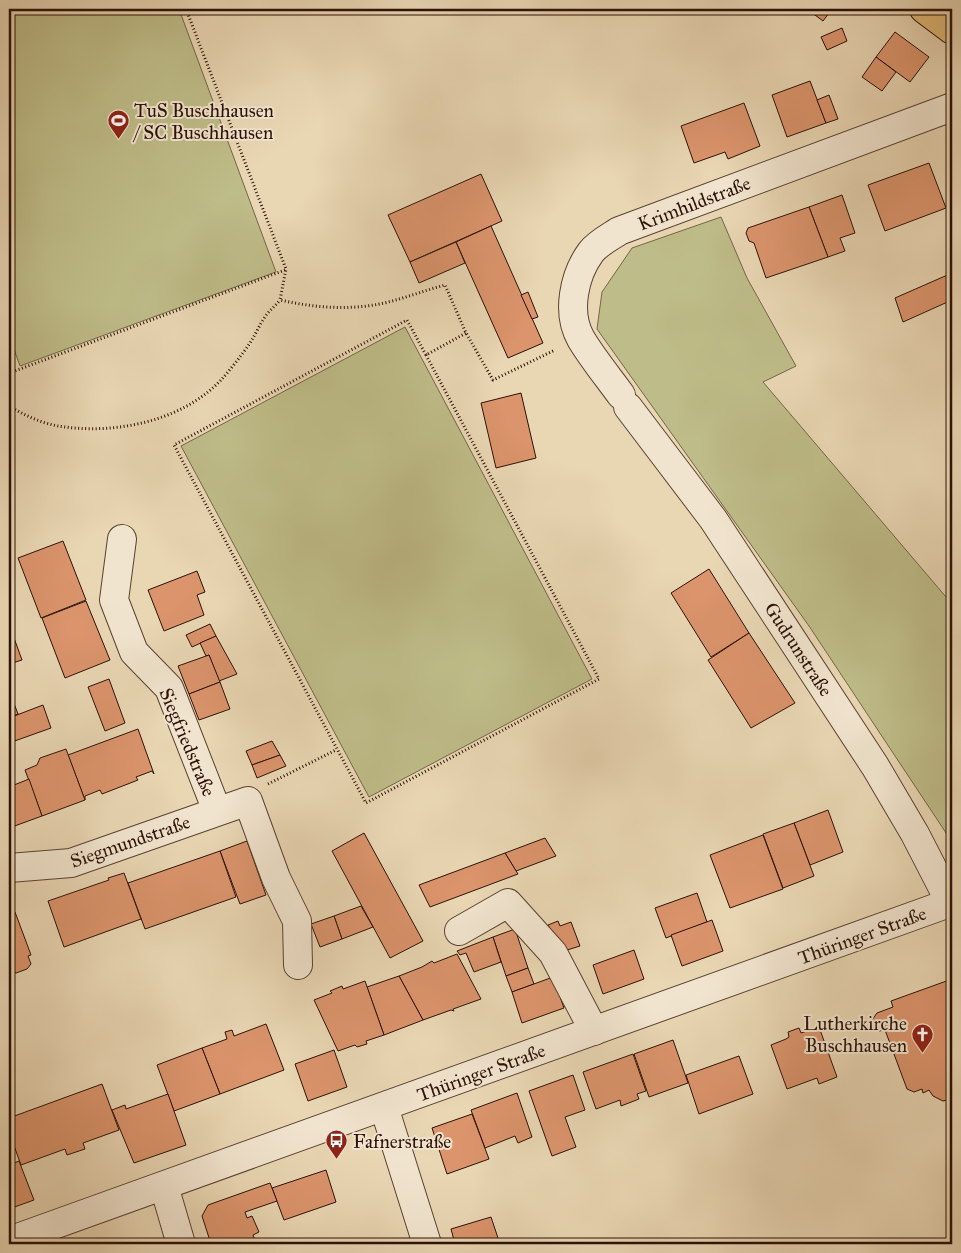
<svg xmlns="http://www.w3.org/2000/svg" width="961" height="1253" font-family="'IM FELL Great Primer',serif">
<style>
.green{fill:#bebc88;stroke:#746648}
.building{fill:#db946c;stroke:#2b1107}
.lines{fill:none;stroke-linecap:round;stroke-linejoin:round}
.minor-casing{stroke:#5a4232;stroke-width:30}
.major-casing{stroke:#2b1107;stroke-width:30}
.path{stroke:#2b1107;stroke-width:3;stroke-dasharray:1 2.5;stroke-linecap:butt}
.minor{stroke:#f1e4ce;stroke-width:28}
.major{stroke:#e4bb7a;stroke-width:28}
.labels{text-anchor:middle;stroke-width:4;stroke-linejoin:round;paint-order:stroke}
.poi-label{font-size:19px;fill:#2b1107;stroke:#f1e4ce;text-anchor:start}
.street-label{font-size:19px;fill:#2b1107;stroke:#f1e4ce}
</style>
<rect width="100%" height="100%" fill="#e9d6b3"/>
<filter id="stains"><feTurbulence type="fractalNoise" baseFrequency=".004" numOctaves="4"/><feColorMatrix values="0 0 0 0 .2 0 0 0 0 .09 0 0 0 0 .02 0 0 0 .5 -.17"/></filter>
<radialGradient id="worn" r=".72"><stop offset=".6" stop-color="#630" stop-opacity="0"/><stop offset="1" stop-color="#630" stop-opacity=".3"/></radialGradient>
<!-- green -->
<g class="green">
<path d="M9,9H179L276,272L20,366L9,335Z"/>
<path d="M721,217L747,278L796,366L763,382L952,604V842L809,626L597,329L602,292L632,248Z"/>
<path d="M405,327L592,679L369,797L181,446Z"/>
</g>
<!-- building -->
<g class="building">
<path d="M807,9H832L823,21Z"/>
<path d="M842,28L847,41L827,50L821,37Z"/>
<path d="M895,32L929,57L910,82L876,57Z"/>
<path d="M876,57L896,72L882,91L862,77Z"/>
<path d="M810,81L826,123L787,137L772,95Z"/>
<path d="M829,95L838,119L826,123L817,100Z"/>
<path d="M744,103L760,146L728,159L725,152L694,163L681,126Z"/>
<path d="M929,163L946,208L885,231L868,185Z"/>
<path d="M481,174L502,221L410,262L388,215Z"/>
<path d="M842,195L855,233L840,238L845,251L828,257L809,207Z"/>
<path d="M809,207L828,257L766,278L754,243L749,241L746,233L748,228Z"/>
<path d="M491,226L543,343L508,358L456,242Z"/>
<path d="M456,242L465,263L419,283L410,262Z"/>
<path d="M952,273V300L903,322L895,298Z"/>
<path d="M528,292L538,317L532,319L521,295Z"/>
<path d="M521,393L536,458L496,468L481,403Z"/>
<path d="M63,541L86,600L41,618L18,558Z"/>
<path d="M709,569L749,633L711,657L671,593Z"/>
<path d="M197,571L205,592L197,595L204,615L164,631L148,590Z"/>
<path d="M86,601L110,660L65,678L42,618Z"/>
<path d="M210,624L216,636L192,647L186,635Z"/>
<path d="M749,633L795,703L751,728L708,660Z"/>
<path d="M216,636L237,674L219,681L209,655L206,656L200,643Z"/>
<path d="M14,638L22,660L9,664V640Z"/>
<path d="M209,655L220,682L189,694L178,666Z"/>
<path d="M109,679L125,723L105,731L88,687Z"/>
<path d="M220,682L230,709L199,720L189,694Z"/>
<path d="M10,693L18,714L9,718V694Z"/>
<path d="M43,705L51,728L9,743V718Z"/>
<path d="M138,729L154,774L152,771L136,777L138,780L102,794L100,790L85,796V800L68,755Z"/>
<path d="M272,741L280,755L252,765L246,751Z"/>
<path d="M66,749L85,800L42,816L25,770L37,765L40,758Z"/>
<path d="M280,755L286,766L257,778L252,765Z"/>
<path d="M29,779L42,816L9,828V787Z"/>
<path d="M828,810L843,852L810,865L794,823Z"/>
<path d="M794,823L814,876L783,888L763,834Z"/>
<path d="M364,833L423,941L390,958L332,851Z"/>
<path d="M763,835L783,889L730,908L710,855Z"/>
<path d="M545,838L556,856L516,871L505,853Z"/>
<path d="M247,841L266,895L240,904L220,851Z"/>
<path d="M220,851L236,897L145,929L128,883Z"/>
<path d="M505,853L518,874L430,907L419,885Z"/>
<path d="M124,873L141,919L64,947L48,901L109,880L108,878Z"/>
<path d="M697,893L707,922L666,938L655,908Z"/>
<path d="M361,906L373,927L342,939L334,916Z"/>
<path d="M15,912L31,955L28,956L31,964L27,969L16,973L10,971L9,969V915Z"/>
<path d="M334,916L342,939L320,947L311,924Z"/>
<path d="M712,920L723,951L682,966L671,935Z"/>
<path d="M558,921L560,926L571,922L580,946L564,951L548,925Z"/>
<path d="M515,929L528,968L506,976L493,937Z"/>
<path d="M493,937L501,962L474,972L466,953L460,955L457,951Z"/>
<path d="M634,950L644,979L603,994L593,965Z"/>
<path d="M457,954L481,999L453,1009L454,1011L451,1010L423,1020L399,976L422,967L432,961L434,963Z"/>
<path d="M528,968L534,984L512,992L506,976Z"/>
<path d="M399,976L423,1020L384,1035L367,987Z"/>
<path d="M553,977L564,1008L522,1023L512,992Z"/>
<path d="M952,979V1099L943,1101L933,1096L929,1090L923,1093L922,1089L914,1092L907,1089L885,1030L879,1031L876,1029L872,1024V1020L877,1013L893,1007L891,1001Z"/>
<path d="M365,981L384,1035L366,1041L367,1044L357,1047L355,1045L338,1051L314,1000L332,993L330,991L342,986L343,989Z"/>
<path d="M266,1024L284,1070L220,1094L202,1048L227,1039L225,1032L232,1030L234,1036Z"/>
<path d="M819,1027L837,1077L819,1084L817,1078L787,1089L771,1045L786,1039L789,1037L788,1032L799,1028L801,1033Z"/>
<path d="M673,1040L688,1083L649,1097L634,1054Z"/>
<path d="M202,1048L220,1094L174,1111L157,1065Z"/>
<path d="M334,1050L347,1087L308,1101L295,1064Z"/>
<path d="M633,1054L646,1091L637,1094L639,1099L621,1106L620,1100L596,1109L583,1072Z"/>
<path d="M739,1056L753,1094L699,1114L686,1075Z"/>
<path d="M573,1075L585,1110L565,1117L576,1147L552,1156L529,1091Z"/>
<path d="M102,1084L119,1130L83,1143L85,1149L67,1155L65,1149L21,1165L9,1132V1118Z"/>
<path d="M517,1093L532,1137L518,1143L515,1136L485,1148L471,1110Z"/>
<path d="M168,1094L186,1145L134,1163L112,1110L125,1105L126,1109Z"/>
<path d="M472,1114L489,1159L447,1174L432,1128Z"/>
<path d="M19,1161L34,1200L9,1209V1165Z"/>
<path d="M326,1170L336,1202L284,1220L272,1188Z"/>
<path d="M270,1183L277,1201L245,1212L247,1218L252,1216L259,1232L253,1235L256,1243L252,1244H211L202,1216L208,1205Z"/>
<path d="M491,1217L500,1244H455L451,1229Z"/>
</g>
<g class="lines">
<defs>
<g id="minor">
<path d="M621,395C608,377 593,359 581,339C566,313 574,275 591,252C598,243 610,237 619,231L952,107"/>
<path d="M628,407L713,519L875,766L915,834L950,902"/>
<path d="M122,539L114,600L134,652L169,688L217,811"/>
<path d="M9,868L71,863L248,801L276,878L297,921L298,965"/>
<path d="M459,931L508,903L553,953L594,1031"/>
<path d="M384,1107L427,1244"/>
<path d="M164,1186L181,1244"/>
<path d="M9,1241L952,902"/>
</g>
<path id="major" d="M924,9L952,30"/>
</defs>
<!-- minor casing -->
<use href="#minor" class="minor-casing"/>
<!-- major casing -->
<use href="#major" class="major-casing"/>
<!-- path -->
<g class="path">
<path d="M186,9L286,269L280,300C311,307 343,310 374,305C398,301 422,291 445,285L466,333L493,380L555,350"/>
<path d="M426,355L599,679L366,803L174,445L407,320L426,355L466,333"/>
<path d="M9,362L12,372L285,270"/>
<path d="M9,376L12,372"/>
<path d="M9,406C24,415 41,423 58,426C114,435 181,422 221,380C231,369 241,356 250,343C256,334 260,323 267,314C271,309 276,305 280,300"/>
<path d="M268,784L336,750"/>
</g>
<!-- minor -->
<use href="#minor" class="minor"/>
<!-- major -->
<use href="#major" class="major"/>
</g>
<!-- icons -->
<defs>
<symbol id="stadium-pin" viewBox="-11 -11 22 30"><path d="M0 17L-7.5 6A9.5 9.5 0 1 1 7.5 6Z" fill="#8f2418" stroke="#f1e4ce"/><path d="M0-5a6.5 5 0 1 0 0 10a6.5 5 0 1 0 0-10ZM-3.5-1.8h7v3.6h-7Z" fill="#fff"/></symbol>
<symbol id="church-pin" viewBox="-11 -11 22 30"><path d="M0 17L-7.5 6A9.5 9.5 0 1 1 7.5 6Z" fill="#8f2418" stroke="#f1e4ce"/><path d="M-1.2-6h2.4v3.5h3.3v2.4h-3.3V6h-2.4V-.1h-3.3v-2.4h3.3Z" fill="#fff"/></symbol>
<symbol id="bus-pin" viewBox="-11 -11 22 30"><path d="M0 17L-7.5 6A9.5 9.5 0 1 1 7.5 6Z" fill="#8f2418" stroke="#f1e4ce"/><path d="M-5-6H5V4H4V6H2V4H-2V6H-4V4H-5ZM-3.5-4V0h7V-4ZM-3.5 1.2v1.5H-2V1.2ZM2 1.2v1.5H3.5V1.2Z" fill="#fff"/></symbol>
</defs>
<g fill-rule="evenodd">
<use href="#stadium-pin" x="106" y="108" width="25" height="34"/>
<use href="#church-pin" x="910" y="1022" width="25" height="34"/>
<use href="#bus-pin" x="324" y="1128" width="25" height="34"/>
</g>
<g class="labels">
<!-- poi labels -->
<g class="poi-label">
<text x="134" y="117">TuS Buschhausen<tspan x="134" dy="22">/ SC Buschhausen</tspan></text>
<text x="907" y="1030" text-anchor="end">Lutherkirche<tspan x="907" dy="22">Buschhausen</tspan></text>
<text x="353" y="1148">Fafnerstraße</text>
</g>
<!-- street labels -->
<g class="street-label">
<text transform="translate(694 203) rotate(-21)" y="7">Krimhildstraße</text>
<text transform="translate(799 649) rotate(57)" y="7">Gudrunstraße</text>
<text transform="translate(188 742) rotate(67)" y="7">Siegfriedstraße</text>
<text transform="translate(130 841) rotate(-19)" y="7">Siegmundstraße</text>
<text transform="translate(862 935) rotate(-20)" y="7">Thüringer Straße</text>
<text transform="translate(481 1072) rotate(-20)" y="7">Thüringer Straße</text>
</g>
</g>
<!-- margin -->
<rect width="961" height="1253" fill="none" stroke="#e9d6b3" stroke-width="30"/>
<rect x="10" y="10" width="941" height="1233" fill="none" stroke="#2b1107" stroke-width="2.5"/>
<rect x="15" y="15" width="931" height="1223" fill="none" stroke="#2b1107"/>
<rect width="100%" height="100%" filter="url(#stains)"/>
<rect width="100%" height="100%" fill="url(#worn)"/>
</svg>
